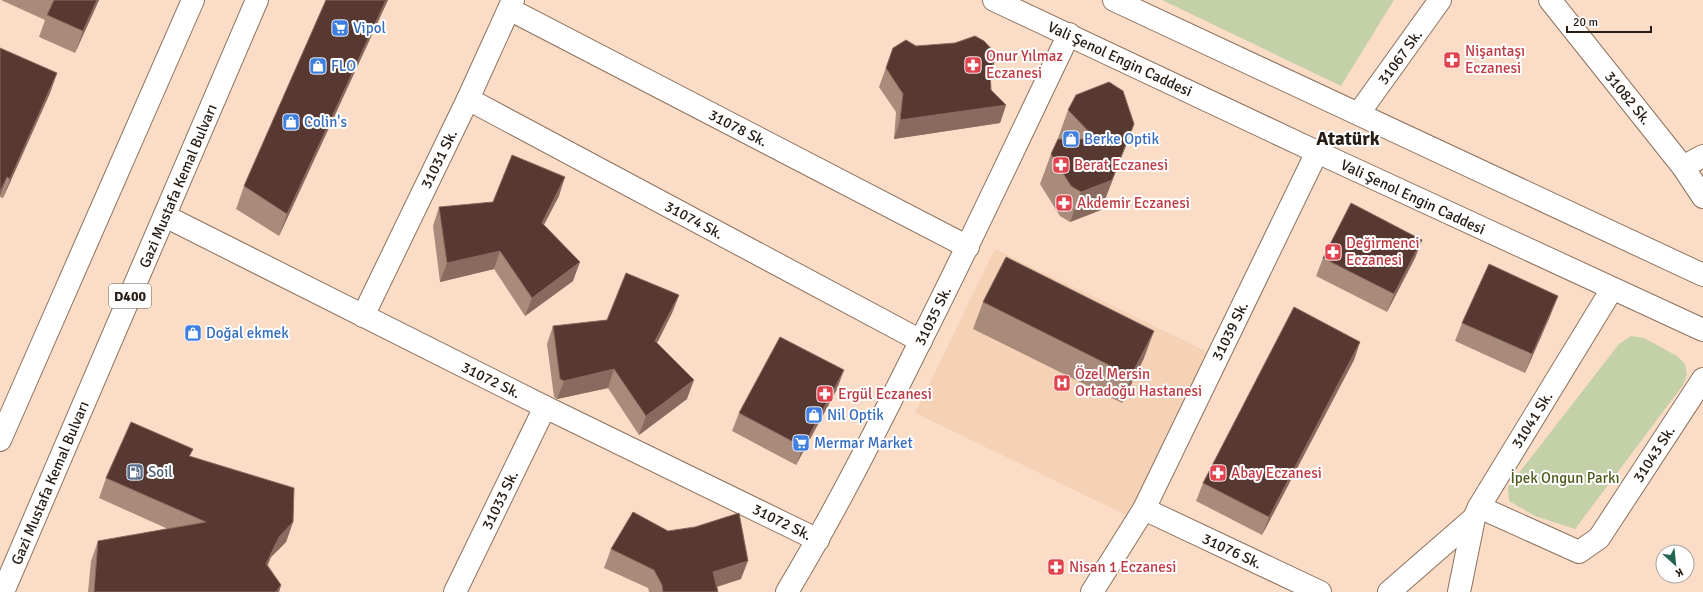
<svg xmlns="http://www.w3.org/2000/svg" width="1703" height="592" font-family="Signika,sans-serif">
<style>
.built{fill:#f5d1b6}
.green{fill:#c4d0a7}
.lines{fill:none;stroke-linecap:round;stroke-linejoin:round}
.minor-casing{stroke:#8c725e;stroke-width:24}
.major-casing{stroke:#8c725e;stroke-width:24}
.highway-casing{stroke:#8c725e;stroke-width:24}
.minor{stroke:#fff;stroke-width:22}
.major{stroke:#fff;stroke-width:22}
.highway{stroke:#fff;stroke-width:22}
.wall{fill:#a98b7c}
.shaded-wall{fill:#886a5f}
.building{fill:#573932;stroke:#886a5f}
.labels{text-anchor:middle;stroke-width:4;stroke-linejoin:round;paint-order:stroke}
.shield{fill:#fff;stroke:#67605a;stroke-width:1}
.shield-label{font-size:14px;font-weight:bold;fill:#261c14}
.shop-label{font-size:15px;fill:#366cbe;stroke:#fff;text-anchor:start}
.health-label{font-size:15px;fill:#be3a42;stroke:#fff;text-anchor:start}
.street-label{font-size:15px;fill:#261c14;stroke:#fff}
.service-label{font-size:15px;fill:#4e5e75;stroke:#fff;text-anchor:start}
.park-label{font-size:15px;fill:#4d5a1c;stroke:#fff}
.district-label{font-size:19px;font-weight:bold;fill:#261c14;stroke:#fff}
</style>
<rect width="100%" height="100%" fill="#fbddc7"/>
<!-- built -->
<path class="built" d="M995,249L1210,353L1130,517L915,413Z"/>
<!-- green -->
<g class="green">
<path d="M1162,0H1394L1341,86Z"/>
<path d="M1631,336L1644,338L1677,356L1685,364L1687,375L1683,385L1575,529L1535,516L1509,501L1508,487L1619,344Z"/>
</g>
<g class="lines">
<defs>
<g id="minor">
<path d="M1550,0L1683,167L1703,197"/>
<path d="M509,9L968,247"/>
<path d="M468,99L921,341"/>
<path d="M1359,113L1440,0"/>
<path d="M1683,167L1703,156"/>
<path d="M165,216L545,407L818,540"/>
<path d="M363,316L468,99L513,0"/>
<path d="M1479,507L1579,552L1599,538L1703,379"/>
<path d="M1144,509L1320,592"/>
<path d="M455,592L545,407"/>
<path d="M787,592C836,510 879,425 921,340C972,239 1020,136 1069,34"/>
<path d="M1092,592L1144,509L1317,152"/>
<path d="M1389,592L1474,518L1479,507L1612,289"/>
<path d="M1459,592L1474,518"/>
</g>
<g id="major">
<path d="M994,0L1317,152L1703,330"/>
<path d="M1114,0L1703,275"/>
</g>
<g id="highway">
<path d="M0,440L193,0"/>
<path d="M3,592L257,0"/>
</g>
</defs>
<!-- minor casing -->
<use href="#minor" class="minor-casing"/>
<!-- major casing -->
<use href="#major" class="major-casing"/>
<!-- highway casing -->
<use href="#highway" class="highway-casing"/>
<!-- minor -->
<use href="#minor" class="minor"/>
<!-- major -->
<use href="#major" class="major"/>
<!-- highway -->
<use href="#highway" class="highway"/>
</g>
<!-- wall -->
<g class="wall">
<path d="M1,0H99L75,53L39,37L45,20Z"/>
<path d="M326,0H388L279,236L236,209L244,186Z"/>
<path d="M916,46L990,73L991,90L1006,105L1000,123L894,139L896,112L879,87L893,48Z"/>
<path d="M0,48L57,73L50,93L3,198L0,197Z"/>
<path d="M1068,110L1134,124L1101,210L1070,222L1060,216L1040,184L1051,154L1057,141Z"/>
<path d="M559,196L544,225L573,281L525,316L494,269L440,282L433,226L439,207Z"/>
<path d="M1422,240L1415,258L1387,312L1316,276L1323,258Z"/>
<path d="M679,295L672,313L657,343L687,399L639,435L608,388L557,399L554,397L547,344L553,326L607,320Z"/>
<path d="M983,302L1144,358L1122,403L973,329Z"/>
<path d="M1551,314L1525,373L1455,341L1462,323Z"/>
<path d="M1360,342L1354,360L1262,535L1196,501L1203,483Z"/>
<path d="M837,389L796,465L732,431L739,413Z"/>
<path d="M193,449L190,456L293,522L286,542L271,557L268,565L281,585L279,592H88L91,561L98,541L168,529L99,498L106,478Z"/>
<path d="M668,531L741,579L717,587L718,592H649L648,588L604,568L611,549Z"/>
</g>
<!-- shaded-wall -->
<g class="shaded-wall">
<path d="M97,0H99L75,53L83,31Z"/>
<path d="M386,0H388L279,236L287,214Z"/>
<path d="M997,55L991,73L990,70Z"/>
<path d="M57,73L50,93L3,198L10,179Z"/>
<path d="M1006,105L1000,123L894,139L900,120Z"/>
<path d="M1134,124L1101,210L1070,222L1081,192Z"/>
<path d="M7,177L0,196V192Z"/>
<path d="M565,177L559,196L535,241L542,223Z"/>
<path d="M1422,240L1415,258L1387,312L1394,294Z"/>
<path d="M500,251L494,269L440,282L447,263Z"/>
<path d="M580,262L573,281L525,316L532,298Z"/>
<path d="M679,295L672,313L649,359L655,341Z"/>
<path d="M1558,296L1551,314L1525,373L1532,354Z"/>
<path d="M1154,331L1144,358L1122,403L1131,376Z"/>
<path d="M1360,342L1354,360L1262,535L1269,517Z"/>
<path d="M614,369L608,388L557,399L564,381Z"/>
<path d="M844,370L837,389L796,465L803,447Z"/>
<path d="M694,380L687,399L639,435L646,416Z"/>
<path d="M293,522L286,542L271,557L259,584L266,564L279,537Z"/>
<path d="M748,561L741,579L706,590L713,572Z"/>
<path d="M281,585L279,592H276Z"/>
</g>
<!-- building -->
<g class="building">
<path d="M54,0H97L83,31L47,15Z"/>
<path d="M326,0H386L287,214L244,186Z"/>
<path d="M975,36L984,41L997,55L990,70L991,90L1006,105L900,120L903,94L886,68L893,48L906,40L916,46L955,43Z"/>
<path d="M0,48L57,73L10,179L7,177L0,192Z"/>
<path d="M1109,82L1123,91L1134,124L1112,180L1081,192L1071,186L1051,154L1058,139H1096L1068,110L1076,95Z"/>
<path d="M512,155L565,177L542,223L580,262L532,298L500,251L447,263L439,207L493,202Z"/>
<path d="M1351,203L1422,240L1394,294L1323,258Z"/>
<path d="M1006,257L1154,331L1131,376L983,302Z"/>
<path d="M1489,264L1558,296L1532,354L1462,323Z"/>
<path d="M626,273L679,295L655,341L694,380L646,416L614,369L564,381L560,379L553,326L607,320Z"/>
<path d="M1294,307L1360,342L1269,517L1203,483Z"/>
<path d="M780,337L844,370L803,447L739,413Z"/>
<path d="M131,422L193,449L189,456L294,488L293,522L279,537L266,564L281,585L276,592H94L98,541L206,522L106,478Z"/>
<path d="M633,512L668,531L695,527L739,513L748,561L713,572L718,592H663L662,585L654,570L611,549Z"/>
</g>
<!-- icons -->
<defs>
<symbol id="supermarket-square" viewBox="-11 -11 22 22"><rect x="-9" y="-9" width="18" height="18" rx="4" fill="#3f7fe0" stroke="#fff"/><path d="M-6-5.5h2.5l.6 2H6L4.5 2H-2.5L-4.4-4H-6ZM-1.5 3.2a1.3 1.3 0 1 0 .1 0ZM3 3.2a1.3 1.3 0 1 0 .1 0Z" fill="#fff"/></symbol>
<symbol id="pharmacy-square" viewBox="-11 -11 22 22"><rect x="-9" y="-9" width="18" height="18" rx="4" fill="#e0444e" stroke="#fff"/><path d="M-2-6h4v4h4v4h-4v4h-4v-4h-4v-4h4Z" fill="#fff"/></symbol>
<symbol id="shop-square" viewBox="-11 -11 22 22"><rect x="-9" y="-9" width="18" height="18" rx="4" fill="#3f7fe0" stroke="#fff"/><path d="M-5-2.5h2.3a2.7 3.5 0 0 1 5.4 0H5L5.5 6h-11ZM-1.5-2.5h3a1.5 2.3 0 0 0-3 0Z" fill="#fff"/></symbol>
<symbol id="hospital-square" viewBox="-11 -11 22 22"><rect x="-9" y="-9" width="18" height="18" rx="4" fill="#e0444e" stroke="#fff"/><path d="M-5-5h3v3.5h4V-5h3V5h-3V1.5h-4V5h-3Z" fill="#fff"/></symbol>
<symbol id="fuel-square" viewBox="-11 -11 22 22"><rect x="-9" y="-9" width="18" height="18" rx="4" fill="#5c6f8a" stroke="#fff"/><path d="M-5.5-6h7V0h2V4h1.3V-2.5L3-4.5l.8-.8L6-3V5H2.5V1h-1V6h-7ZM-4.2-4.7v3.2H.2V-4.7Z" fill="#fff"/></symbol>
</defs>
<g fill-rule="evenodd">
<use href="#supermarket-square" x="330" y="18" width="20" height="20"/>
<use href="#pharmacy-square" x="1442" y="50" width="20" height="20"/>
<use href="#pharmacy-square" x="963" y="55" width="20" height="20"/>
<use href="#shop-square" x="308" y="56" width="20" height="20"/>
<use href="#shop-square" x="281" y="112" width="20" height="20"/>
<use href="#shop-square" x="1061" y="129" width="20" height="20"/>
<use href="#pharmacy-square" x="1051" y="155" width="20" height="20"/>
<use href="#pharmacy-square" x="1054" y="193" width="20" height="20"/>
<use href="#pharmacy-square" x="1323" y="242" width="20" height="20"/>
<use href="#shop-square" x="183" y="323" width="20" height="20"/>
<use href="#hospital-square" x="1052" y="373" width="20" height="20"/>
<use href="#pharmacy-square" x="815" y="384" width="20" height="20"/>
<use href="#shop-square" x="804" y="405" width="20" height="20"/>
<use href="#supermarket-square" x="791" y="433" width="20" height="20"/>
<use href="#fuel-square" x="125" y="462" width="20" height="20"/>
<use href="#pharmacy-square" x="1208" y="463" width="20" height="20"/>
<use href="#pharmacy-square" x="1046" y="557" width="20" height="20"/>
</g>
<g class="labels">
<!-- shield labels -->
<rect class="shield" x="109" y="284" width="42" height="24" rx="3"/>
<g class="shield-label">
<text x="130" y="301">D400</text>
</g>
<!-- shop labels -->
<g class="shop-label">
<text x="353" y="33">Vipol</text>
<text x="331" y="71">FLO</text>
<text x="304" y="127">Colin's</text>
<text x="1084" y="144">Berke Optik</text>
<text x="206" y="338">Doğal ekmek</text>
<text x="827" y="420">Nil Optik</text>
<text x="814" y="448">Mermar Market</text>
</g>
<!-- health labels -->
<g class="health-label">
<text x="1465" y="56">Nişantaşı<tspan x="1465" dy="17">Eczanesi</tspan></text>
<text x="986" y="61">Onur Yılmaz<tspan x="986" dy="17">Eczanesi</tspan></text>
<text x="1074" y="170">Berat Eczanesi</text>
<text x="1077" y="208">Akdemir Eczanesi</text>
<text x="1346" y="248">Değirmenci<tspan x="1346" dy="17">Eczanesi</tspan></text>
<text x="1075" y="379">Özel Mersin<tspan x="1075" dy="17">Ortadoğu Hastanesi</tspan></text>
<text x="838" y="399">Ergül Eczanesi</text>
<text x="1231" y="478">Abay Eczanesi</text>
<text x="1069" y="572">Nisan 1 Eczanesi</text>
</g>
<!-- street labels -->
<g class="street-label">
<text transform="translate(1400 57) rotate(-54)" y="5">31067 Sk.</text>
<text transform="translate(1120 59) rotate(25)" y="5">Vali Şenol Engin Caddesi</text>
<text transform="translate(1628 98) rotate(51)" y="5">31082 Sk.</text>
<text transform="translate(738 128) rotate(27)" y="5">31078 Sk.</text>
<text transform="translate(439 159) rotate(-64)" y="5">31031 Sk.</text>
<text transform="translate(178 186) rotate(-67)" y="5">Gazi Mustafa Kemal Bulvarı</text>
<text transform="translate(1413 197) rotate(25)" y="5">Vali Şenol Engin Caddesi</text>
<text transform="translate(694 220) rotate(28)" y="5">31074 Sk.</text>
<text transform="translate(933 316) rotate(-64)" y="5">31035 Sk.</text>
<text transform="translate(1230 331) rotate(-64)" y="5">31039 Sk.</text>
<text transform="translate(491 380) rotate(26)" y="5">31072 Sk.</text>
<text transform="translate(1532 420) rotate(-58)" y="5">31041 Sk.</text>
<text transform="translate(1654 454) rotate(-57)" y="5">31043 Sk.</text>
<text transform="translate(50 483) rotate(-67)" y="5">Gazi Mustafa Kemal Bulvarı</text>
<text transform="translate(500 500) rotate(-64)" y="5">31033 Sk.</text>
<text transform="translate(782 522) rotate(26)" y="5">31072 Sk.</text>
<text transform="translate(1232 551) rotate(25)" y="5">31076 Sk.</text>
</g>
<!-- service labels -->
<g class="service-label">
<text x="148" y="477">Soil</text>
</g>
<!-- park labels -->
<g class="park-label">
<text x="1565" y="483">İpek Ongun Parkı</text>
</g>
<!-- district labels -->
<g class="district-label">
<text x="1348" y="145">Atatürk</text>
</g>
</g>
<!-- north arrow -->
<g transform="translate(1675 564) rotate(153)"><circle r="19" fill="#ffffff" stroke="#a8a4a1"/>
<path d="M0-3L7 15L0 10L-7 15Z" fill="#236453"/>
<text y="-6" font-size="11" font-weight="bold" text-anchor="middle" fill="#261c14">K</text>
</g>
<!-- scale -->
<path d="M1567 26v6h84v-6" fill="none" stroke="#261c14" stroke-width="2"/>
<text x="1573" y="26" font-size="12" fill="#261c14" stroke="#ffffff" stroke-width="3" paint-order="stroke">20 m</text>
</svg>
